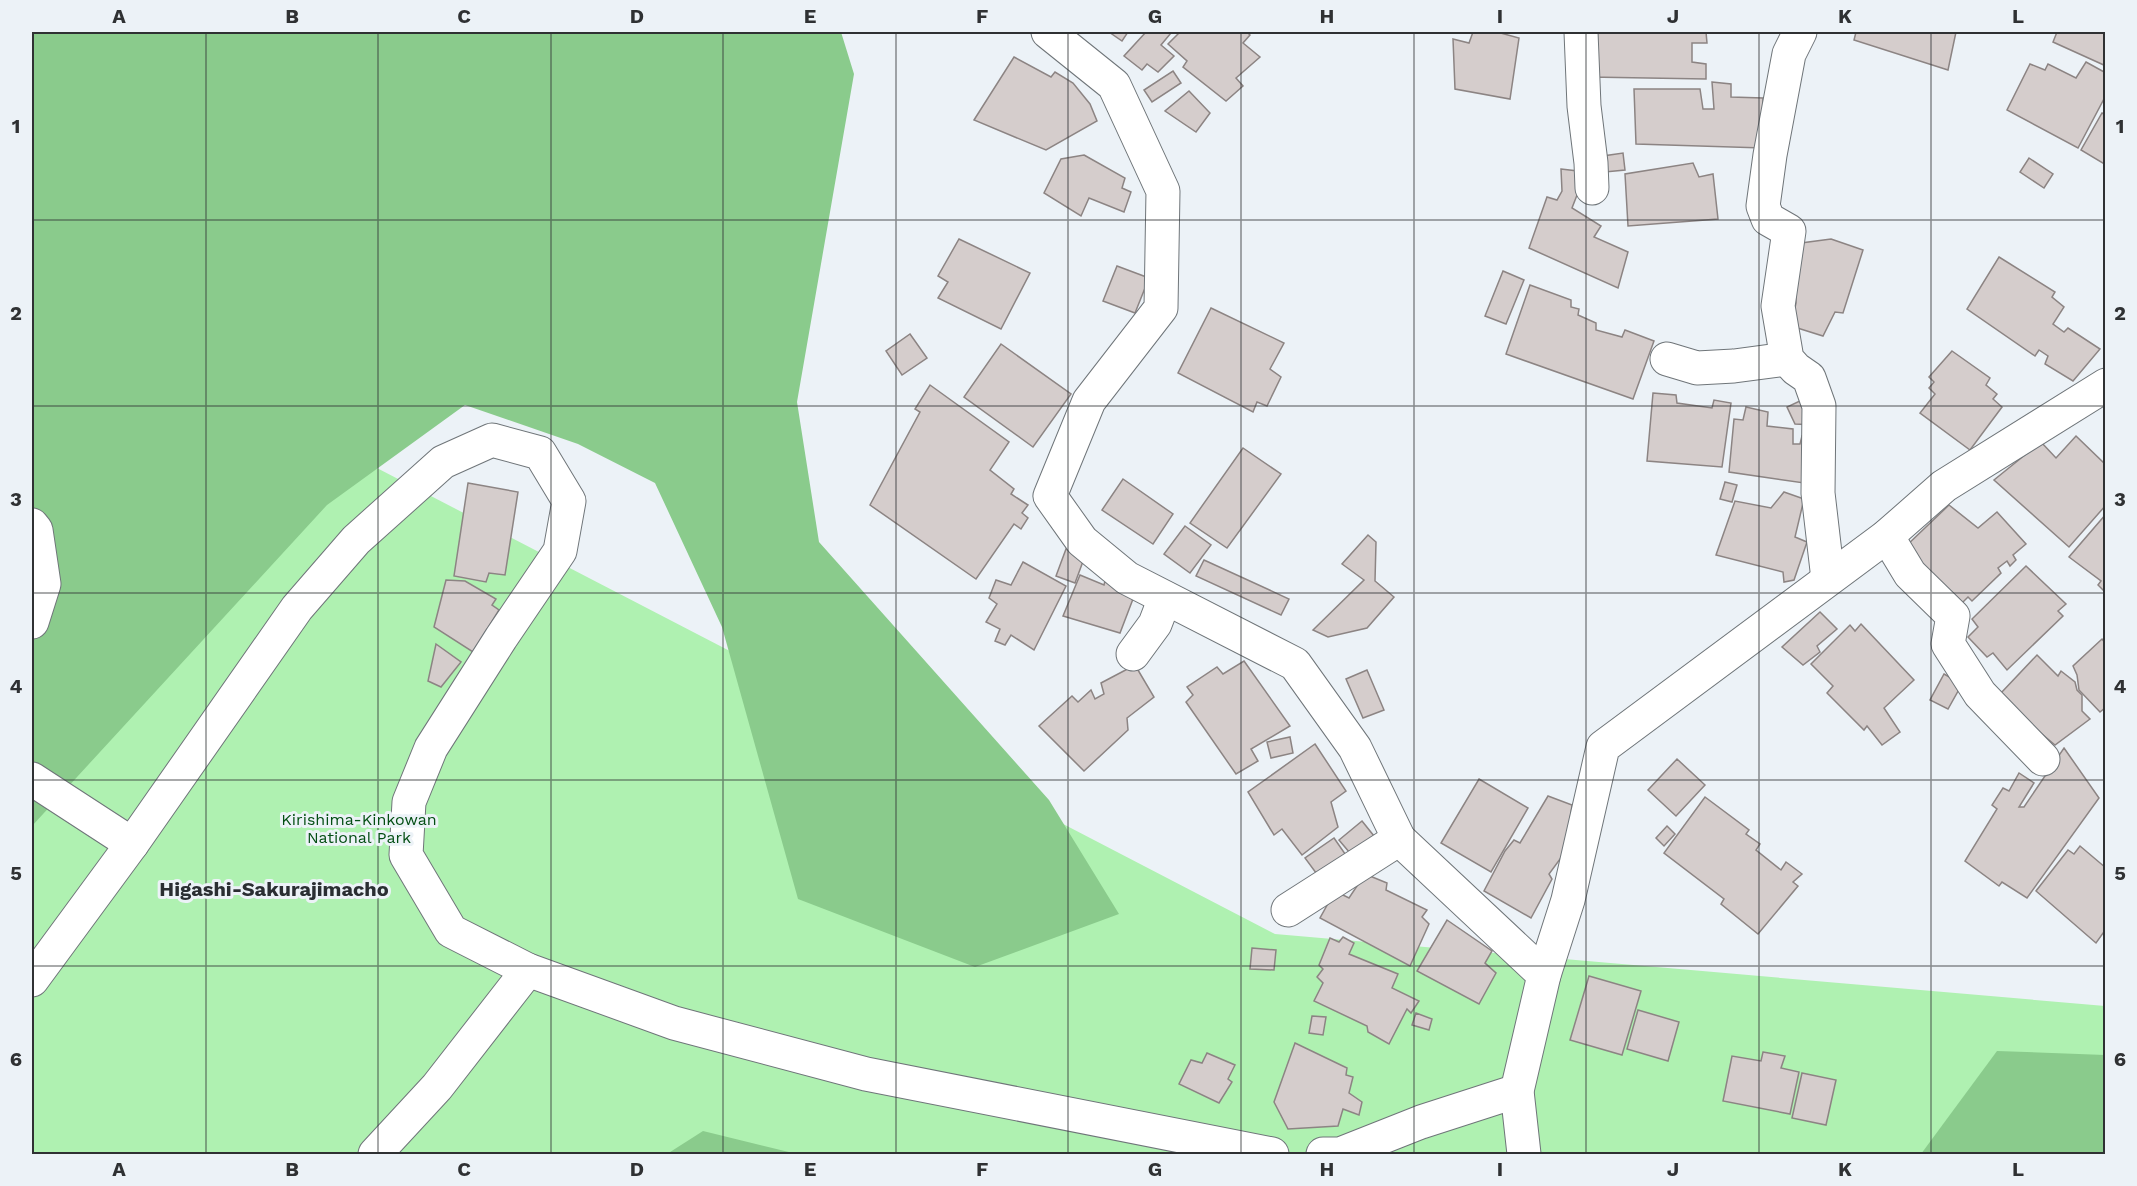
<svg xmlns="http://www.w3.org/2000/svg" width="2137" height="1186" font-family="'Work Sans',sans-serif">
<style>
.green{fill:#aff1b1}
.forest{fill:#8acb8c}
.building{fill:#d5cdcc;stroke:#8c8483;stroke-width:1.5}
.lines{fill:none;stroke-linecap:round;stroke-linejoin:round}
.minor-casing{stroke:#6f7579;stroke-width:35}
.minor{stroke:#fff;stroke-width:33}
.grid{fill:none;stroke:#2f3133;stroke-width:1.5;stroke-opacity:0.55}
.labels{text-anchor:middle;stroke-width:6;stroke-linejoin:round;paint-order:stroke}
.park-label{font-size:16px;fill:#034e13;stroke:#ecf2f7}
.quarter-label{font-size:20px;font-weight:bold;fill:#2a2e32;stroke:#ecf2f7}
.neatline{fill:none;stroke:#2f3133;stroke-width:2}
.grid-label{font-size:20px;text-anchor:middle;font-weight:bold;fill:#2f3133}
</style>
<rect width="100%" height="100%" fill="#ecf2f7"/>
<!-- green -->
<path class="green" d="M32,143L138,344L1275,934L2105,1006V1154H32Z"/>
<!-- forest -->
<g class="forest">
<path d="M32,32H841L854,74L797,402L819,542L1049,800L1119,914L975,967L798,899L722,627L655,483L578,444L465,405L327,505L32,826Z"/>
<path d="M1997,1051L2105,1055V1154H1921Z"/>
<path d="M703,1131L797,1154H667Z"/>
</g>
<!-- building -->
<g class="building">
<path d="M1109,32H1128L1122,41Z"/>
<path d="M1146,32L1171,33L1161,45L1174,56L1158,72L1147,64L1142,70L1124,56Z"/>
<path d="M1180,32H1247L1250,35L1243,43L1260,57L1236,78L1243,86L1226,101L1183,67L1187,61L1168,44Z"/>
<path d="M1473,32H1497L1519,38L1510,99L1455,89L1453,39L1469,43Z"/>
<path d="M1589,32H1706L1707,43H1692V62L1706,64V79L1589,77Z"/>
<path d="M1856,32H1956L1948,70L1854,40Z"/>
<path d="M2057,32H2106V66L2053,42Z"/>
<path d="M1014,57L1051,77L1055,72L1073,83L1090,104L1097,121L1046,150L974,120Z"/>
<path d="M2086,62L2106,73V95L2078,148L2007,110L2030,64L2045,70L2048,64L2076,78Z"/>
<path d="M1173,71L1181,83L1152,102L1144,90Z"/>
<path d="M1712,82L1731,84V97L1763,98V148L1636,144L1634,89H1700L1703,109H1714Z"/>
<path d="M1189,91L1210,113L1196,132L1165,111Z"/>
<path d="M2102,113L2106,115V165L2081,150Z"/>
<path d="M1623,153L1625,170L1605,172L1603,156Z"/>
<path d="M1084,155L1125,178L1122,188L1131,192L1124,212L1089,198L1081,216L1044,193L1061,159Z"/>
<path d="M2029,158L2053,174L2044,188L2020,172Z"/>
<path d="M1693,163L1699,177L1713,174L1718,219L1628,226L1625,174Z"/>
<path d="M1561,169L1586,172L1572,208L1601,226L1594,237L1628,252L1618,288L1529,248L1547,197L1557,200L1562,191Z"/>
<path d="M959,239L1030,273L1001,329L938,298L948,282L938,276Z"/>
<path d="M1831,239L1863,250L1843,313L1835,312L1823,336L1791,326L1796,303L1794,260L1801,243Z"/>
<path d="M1999,257L2055,292L2052,297L2064,307L2053,324L2064,332L2068,328L2100,349L2073,381L2045,364L2048,356L2039,350L2035,356L1967,309Z"/>
<path d="M1117,266L1149,278L1135,313L1103,301Z"/>
<path d="M1503,271L1524,280L1506,324L1485,316Z"/>
<path d="M1530,285L1571,300V307L1579,309L1578,315L1596,323V330L1622,337L1625,330L1654,341L1633,399L1506,354Z"/>
<path d="M1211,308L1284,343L1270,369L1281,377L1267,406L1257,402L1253,412L1178,373Z"/>
<path d="M910,334L927,358L902,375L886,351Z"/>
<path d="M1001,344L1071,394L1033,447L964,397Z"/>
<path d="M1952,351L1990,378L1986,385L1997,394L1993,399L2002,407L1970,450L1920,413L1935,394L1929,388L1934,382L1929,377Z"/>
<path d="M930,385L1009,442L990,470L1014,489L1011,494L1028,505L1022,513L1028,518L1021,529L1014,524L976,579L870,505L920,412L915,409Z"/>
<path d="M1653,393L1676,395L1677,403L1712,408L1714,400L1731,403L1722,467L1647,461Z"/>
<path d="M1804,399L1815,425L1795,424L1787,407Z"/>
<path d="M1746,407L1768,412L1767,426L1793,429V444H1800L1802,436L1810,438L1804,483L1729,472L1734,419L1743,420Z"/>
<path d="M2076,436L2104,463L2106,462V505L2069,547L1994,480L2041,442L2056,458Z"/>
<path d="M1243,448L1281,474L1227,548L1190,523Z"/>
<path d="M1123,479L1173,514L1153,544L1102,510Z"/>
<path d="M1725,482L1737,485L1732,502L1720,499Z"/>
<path d="M468,483L518,492L505,575L489,573L486,582L454,576Z"/>
<path d="M1784,492L1804,499L1795,537L1807,542L1794,580L1784,582L1783,572L1716,555L1735,501L1771,508Z"/>
<path d="M1949,505L1978,528L1997,512L2026,544L2013,555L2016,560L2010,566L2007,561L1998,568L2001,573L1972,601L1968,597L1960,605L1904,548Z"/>
<path d="M2106,514V593L2098,585L2101,581L2069,557Z"/>
<path d="M1185,526L1211,545L1190,573L1164,554Z"/>
<path d="M1368,535L1376,542L1375,581L1394,597L1367,628L1328,637L1313,630L1364,580L1342,564Z"/>
<path d="M1066,549L1085,556L1075,583L1056,576Z"/>
<path d="M1204,560L1289,599L1281,615L1196,576Z"/>
<path d="M1023,562L1066,586L1034,650L1011,635L1005,645L995,641L1000,629L986,622L997,604L989,598L996,580L1011,585Z"/>
<path d="M2026,566L2066,604L2058,611L2063,616L2007,670L1993,653L1987,657L1968,637L1978,627L1972,619Z"/>
<path d="M1080,575L1104,585L1106,577L1133,599L1120,633L1063,616Z"/>
<path d="M446,580L465,581L496,599L492,605L499,610L473,652L434,627Z"/>
<path d="M1820,612L1837,629L1817,646L1820,652L1803,665L1782,647Z"/>
<path d="M1861,624L1914,680L1884,708L1900,732L1882,745L1867,726L1864,730L1827,693L1833,686L1811,664L1850,625L1855,631Z"/>
<path d="M2102,639L2106,644V707L2100,712L2079,690L2077,675L2073,666Z"/>
<path d="M436,644L461,662L441,687L428,681Z"/>
<path d="M2037,655L2058,676L2061,671L2075,682L2077,690L2082,695V711L2090,719L2055,745L2036,729L2001,693Z"/>
<path d="M1244,661L1290,726L1251,749L1258,761L1236,774L1186,702L1193,695L1187,687L1217,667L1223,674Z"/>
<path d="M1135,665L1154,697L1127,718L1128,730L1084,771L1039,726L1072,696L1078,702L1091,690L1095,699L1104,694L1101,683Z"/>
<path d="M1367,670L1384,710L1363,718L1346,679Z"/>
<path d="M1944,674L1962,684L1948,709L1930,700Z"/>
<path d="M1290,737L1293,753L1271,758L1267,742Z"/>
<path d="M1315,744L1346,791L1331,802L1338,827L1302,855L1282,829L1274,835L1248,792Z"/>
<path d="M2064,748L2099,798L2027,898L2002,882L1999,886L1965,861L1997,809L1992,805L2003,788L2009,791L2019,773L2034,783L2019,807H2024Z"/>
<path d="M1677,759L1705,785L1676,816L1648,790Z"/>
<path d="M1479,779L1528,808L1491,872L1441,843Z"/>
<path d="M1548,796L1572,805L1566,851L1549,874L1552,879L1531,918L1484,891L1505,851L1514,840L1520,843Z"/>
<path d="M1705,797L1749,830L1746,834L1760,844L1756,850L1781,870L1786,862L1802,874L1793,882L1798,886L1758,934L1721,904L1724,899L1664,853Z"/>
<path d="M1362,821L1378,841L1355,859L1339,840Z"/>
<path d="M1667,826L1675,834L1664,846L1656,838Z"/>
<path d="M1334,838L1350,861L1322,881L1305,858Z"/>
<path d="M2080,846L2106,868V929L2096,943L2036,891L2068,850L2074,854Z"/>
<path d="M1365,874L1387,883L1386,890L1427,910L1422,917L1429,924L1410,966L1320,918L1335,891L1349,898Z"/>
<path d="M1447,920L1492,951L1485,963L1496,973L1479,1004L1417,971Z"/>
<path d="M1343,937L1354,943L1349,954L1398,974L1392,988L1419,1001L1411,1013L1407,1009L1389,1044L1368,1032L1367,1026L1314,1001L1323,983L1317,977L1323,969L1319,965L1330,938L1339,942Z"/>
<path d="M1252,948L1276,950L1274,970L1250,969Z"/>
<path d="M1589,976L1641,991L1622,1055L1570,1040Z"/>
<path d="M1638,1010L1679,1022L1668,1061L1627,1049Z"/>
<path d="M1416,1013L1432,1019L1429,1030L1412,1025Z"/>
<path d="M1312,1016L1326,1017L1323,1035L1309,1033Z"/>
<path d="M1295,1043L1347,1068L1346,1075L1353,1077L1349,1093L1362,1102L1359,1115L1343,1109L1338,1126L1288,1129L1274,1102Z"/>
<path d="M1763,1052L1785,1056L1781,1068L1799,1072L1790,1114L1723,1101L1732,1056L1761,1061Z"/>
<path d="M1207,1053L1235,1065L1228,1079L1232,1082L1219,1103L1179,1084L1191,1060L1202,1063Z"/>
<path d="M1802,1073L1836,1080L1826,1125L1792,1118Z"/>
</g>
<g class="lines">
<defs>
<g id="minor">
<path d="M1048,32L1114,85L1163,191L1161,308L1089,401L1050,496L1082,541L1127,578L1295,664L1355,748L1399,839L1544,975"/>
<path d="M1581,32L1584,106L1591,163L1592,188"/>
<path d="M1800,32L1789,54L1770,155L1763,206L1768,219L1789,231L1778,306L1787,359L1796,369L1809,378L1819,406L1818,493L1828,579"/>
<path d="M1667,359L1697,368L1734,366L1787,359"/>
<path d="M32,525L36,530L44,584L32,622"/>
<path d="M1887,536L1910,574L1953,616L1948,644L1980,694L2043,759"/>
<path d="M1133,654L1155,624L1165,598"/>
<path d="M32,779L132,844"/>
<path d="M1288,910L1399,839"/>
<path d="M32,980L132,844L297,608L356,540L443,462L492,440L540,453L569,501L560,551L501,638L431,748L409,802L406,855L451,931L528,970L674,1023L866,1074L1272,1154"/>
<path d="M375,1154L437,1087L528,970"/>
<path d="M1323,1154H1340L1421,1122L1517,1091"/>
<path d="M1524,1154L1517,1091L1544,975L1568,900L1603,747L1887,536L1944,486L2106,385"/>
</g>
</defs>
<!-- minor casing -->
<use href="#minor" class="minor-casing"/>
<!-- minor -->
<use href="#minor" class="minor"/>
</g>
<!-- grid -->
<path class="grid" d="M206,32V1154M378,32V1154M551,32V1154M723,32V1154M896,32V1154M1068,32V1154M1241,32V1154M1414,32V1154M1586,32V1154M1759,32V1154M1931,32V1154M32,220H2106M32,406H2106M32,593H2106M32,780H2106M32,966H2106"/>
<g class="labels">
<!-- park labels -->
<g class="park-label">
<text x="359" y="825">Kirishima-Kinkowan<tspan x="359" dy="18">National Park</tspan></text>
</g>
<!-- quarter labels -->
<g class="quarter-label">
<text x="274" y="896">Higashi-Sakurajimacho</text>
</g>
</g>
<!-- border -->
<rect width="2137" height="1186" fill="none" stroke="#ecf2f7" stroke-width="66"/>
<rect x="33" y="33" width="2071" height="1120" class="neatline"/>
<g class="grid-label">
<text x="119" y="23">A</text>
<text x="292" y="23">B</text>
<text x="464" y="23">C</text>
<text x="637" y="23">D</text>
<text x="810" y="23">E</text>
<text x="982" y="23">F</text>
<text x="1155" y="23">G</text>
<text x="1327" y="23">H</text>
<text x="1500" y="23">I</text>
<text x="1673" y="23">J</text>
<text x="1845" y="23">K</text>
<text x="2018" y="23">L</text>
<text x="16" y="133">1</text>
<text x="2120" y="133">1</text>
<text x="16" y="320">2</text>
<text x="2120" y="320">2</text>
<text x="16" y="506">3</text>
<text x="2120" y="506">3</text>
<text x="16" y="693">4</text>
<text x="2120" y="693">4</text>
<text x="16" y="880">5</text>
<text x="2120" y="880">5</text>
<text x="16" y="1066">6</text>
<text x="2120" y="1066">6</text>
<text x="119" y="1176">A</text>
<text x="292" y="1176">B</text>
<text x="464" y="1176">C</text>
<text x="637" y="1176">D</text>
<text x="810" y="1176">E</text>
<text x="982" y="1176">F</text>
<text x="1155" y="1176">G</text>
<text x="1327" y="1176">H</text>
<text x="1500" y="1176">I</text>
<text x="1673" y="1176">J</text>
<text x="1845" y="1176">K</text>
<text x="2018" y="1176">L</text>
</g>
</svg>
